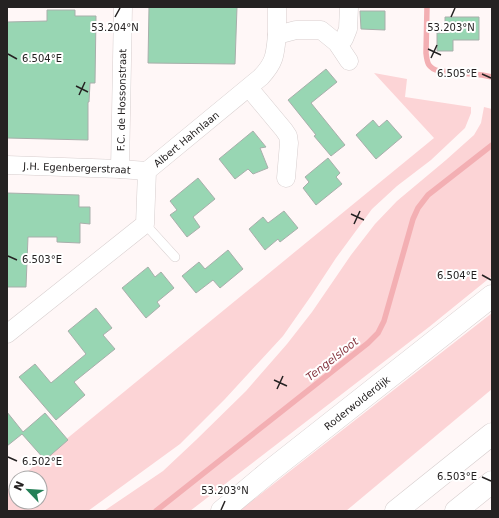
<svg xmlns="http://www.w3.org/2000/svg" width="499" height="518" font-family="'DejaVu Sans',sans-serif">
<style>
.green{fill:#fcd4d6}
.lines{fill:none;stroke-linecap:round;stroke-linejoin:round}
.stream{stroke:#f3afb3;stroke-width:5.5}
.building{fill:#98d6b3;stroke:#a8afab}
.lane-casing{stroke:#d7cece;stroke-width:10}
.street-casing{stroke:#d7cece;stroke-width:19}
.secondary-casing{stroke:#d7cece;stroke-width:23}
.highway-casing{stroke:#d7cece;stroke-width:23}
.lane{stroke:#fff;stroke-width:9}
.street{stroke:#fff;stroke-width:18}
.secondary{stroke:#fff;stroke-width:22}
.highway{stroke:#fff;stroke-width:22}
.ticks{fill:none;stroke:#252222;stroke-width:1.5}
.labels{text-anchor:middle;stroke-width:4;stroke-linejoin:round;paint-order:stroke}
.street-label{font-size:10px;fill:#252222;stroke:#fff}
.water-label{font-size:11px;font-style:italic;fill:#883842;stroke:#fff}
.ticks-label{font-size:10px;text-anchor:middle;fill:#252222;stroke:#fff;stroke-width:4;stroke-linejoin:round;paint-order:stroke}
</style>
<rect width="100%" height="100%" fill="#fff7f7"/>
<!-- green -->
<g class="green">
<path d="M374,73L407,79L405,97L471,107V113L465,128L431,160L397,186L372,209L336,258L311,296L283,336L225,399L180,444L88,511H7V490L16,482V502H40V478H20L42,459L434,138Z"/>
<path d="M484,107L492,109V276L429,327L190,511H104L163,471L196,440L246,391L287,344L312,312L351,255L375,224L397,201L446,160L474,135L481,123Z"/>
<path d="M492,313V389L346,511H239Z"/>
</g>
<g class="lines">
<!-- stream -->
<g class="stream">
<path d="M427,7L426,53C427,63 428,68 439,71L482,75L492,77"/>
<path d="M156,511L368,343L378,333L384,321L413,219L418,208L428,195L492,145"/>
</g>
</g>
<!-- building -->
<g class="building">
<path d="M149,7H237L235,64L148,63Z"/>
<path d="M47,10H75V16H96L95,83H90L89,102H88V140L7,138V22L47,21Z"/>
<path d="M360,11H385V30L361,29Z"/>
<path d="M445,17H479V40H453V51H437V33H445Z"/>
<path d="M326,69L337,82L311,103L345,145L331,156L314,136L316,135L288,100Z"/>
<path d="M373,120L379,127L387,120L402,137L376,159L356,135Z"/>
<path d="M253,131L266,147L260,148L268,168L253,174L248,169L235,179L219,159Z"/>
<path d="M328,158L340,173L336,177L342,184L316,205L303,188L309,182L305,177Z"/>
<path d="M198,178L215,199L193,217L200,227L187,237L170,215L177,210L170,201Z"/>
<path d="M7,193L79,195V207H90V224L80,223V243L57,242V237H28L26,287H7Z"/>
<path d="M284,211L298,228L280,242L278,239L265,250L249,229L263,217L268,223Z"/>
<path d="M228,250L243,269L220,288L213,280L196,293L182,276L199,262L205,269Z"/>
<path d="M148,267L155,277L161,272L174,288L157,302L160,306L146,318L122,288Z"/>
<path d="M96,308L112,328L103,335L115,349L74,382L85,395L56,420L19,377L35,364L51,383L86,354L68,331Z"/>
<path d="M7,412L23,432L45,413L68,440L45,460L22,434L7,446Z"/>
</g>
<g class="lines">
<defs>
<path id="lane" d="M145,224L175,257"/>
<g id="street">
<path d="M277,35V7"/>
<path d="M337,43L344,39L348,29L349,7"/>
<path d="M249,88L284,130L288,136L289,143L286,178"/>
<path id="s1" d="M7,165L120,169L147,171"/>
<path id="s2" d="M120,169L123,7"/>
<path id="s3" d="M7,334L145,224L147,171L261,77C275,62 275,55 277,35L296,30H321L337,43L349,61"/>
</g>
<g id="secondary">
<path id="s4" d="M222,511L270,471L492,296"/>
</g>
<g id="highway">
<path d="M396,511L492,434"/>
<path d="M456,511L492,482"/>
</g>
</defs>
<!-- lane casing -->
<use href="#lane" class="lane-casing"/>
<!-- street casing -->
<use href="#street" class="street-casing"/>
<!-- secondary casing -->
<use href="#secondary" class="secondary-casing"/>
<!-- highway casing -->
<use href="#highway" class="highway-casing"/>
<!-- lane -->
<use href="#lane" class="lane"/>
<!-- street -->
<use href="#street" class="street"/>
<!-- secondary -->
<use href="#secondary" class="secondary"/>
<!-- highway -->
<use href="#highway" class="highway"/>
</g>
<!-- ticks -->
<path class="ticks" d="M115,17L120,8M451,17L455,8M428,49L441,55M8,54L17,59M431,58L437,45M482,74L491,78M76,86L88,92M79,95L85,82M351,214L364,220M354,224L360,211M8,256L17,260M482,275L491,280M274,380L287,386M277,389L283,376M8,457L17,461M482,477L491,481M221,510L225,501"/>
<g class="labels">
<!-- street labels -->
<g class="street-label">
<text dy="4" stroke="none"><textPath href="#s2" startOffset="69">F.C. de Hossonstraat</textPath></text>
<text dy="4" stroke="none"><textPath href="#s3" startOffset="280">Albert Hahnlaan</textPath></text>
<text dy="4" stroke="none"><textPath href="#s1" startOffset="70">J.H. Egenbergerstraat</textPath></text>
<text dy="4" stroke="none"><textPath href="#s4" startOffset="173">Roderwolderdijk</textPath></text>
</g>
<!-- water labels -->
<g class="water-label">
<text transform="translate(332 359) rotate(-38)" y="4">Tengelsloot</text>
</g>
</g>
<g class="ticks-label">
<text x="115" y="31">53.204°N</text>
<text x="451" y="31">53.203°N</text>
<text x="42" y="62">6.504°E</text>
<text x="457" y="77">6.505°E</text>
<text x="42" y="263">6.503°E</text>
<text x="457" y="279">6.504°E</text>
<text x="42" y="465">6.502°E</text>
<text x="457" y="480">6.503°E</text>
<text x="225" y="494">53.203°N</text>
</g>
<!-- border -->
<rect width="499" height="518" fill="none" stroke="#252222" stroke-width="16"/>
<!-- north arrow -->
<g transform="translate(28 490) rotate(295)"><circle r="19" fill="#ffffff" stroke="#a8a7a7"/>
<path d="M0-3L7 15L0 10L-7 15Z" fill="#248057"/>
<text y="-6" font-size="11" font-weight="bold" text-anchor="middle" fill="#252222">N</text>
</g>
</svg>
